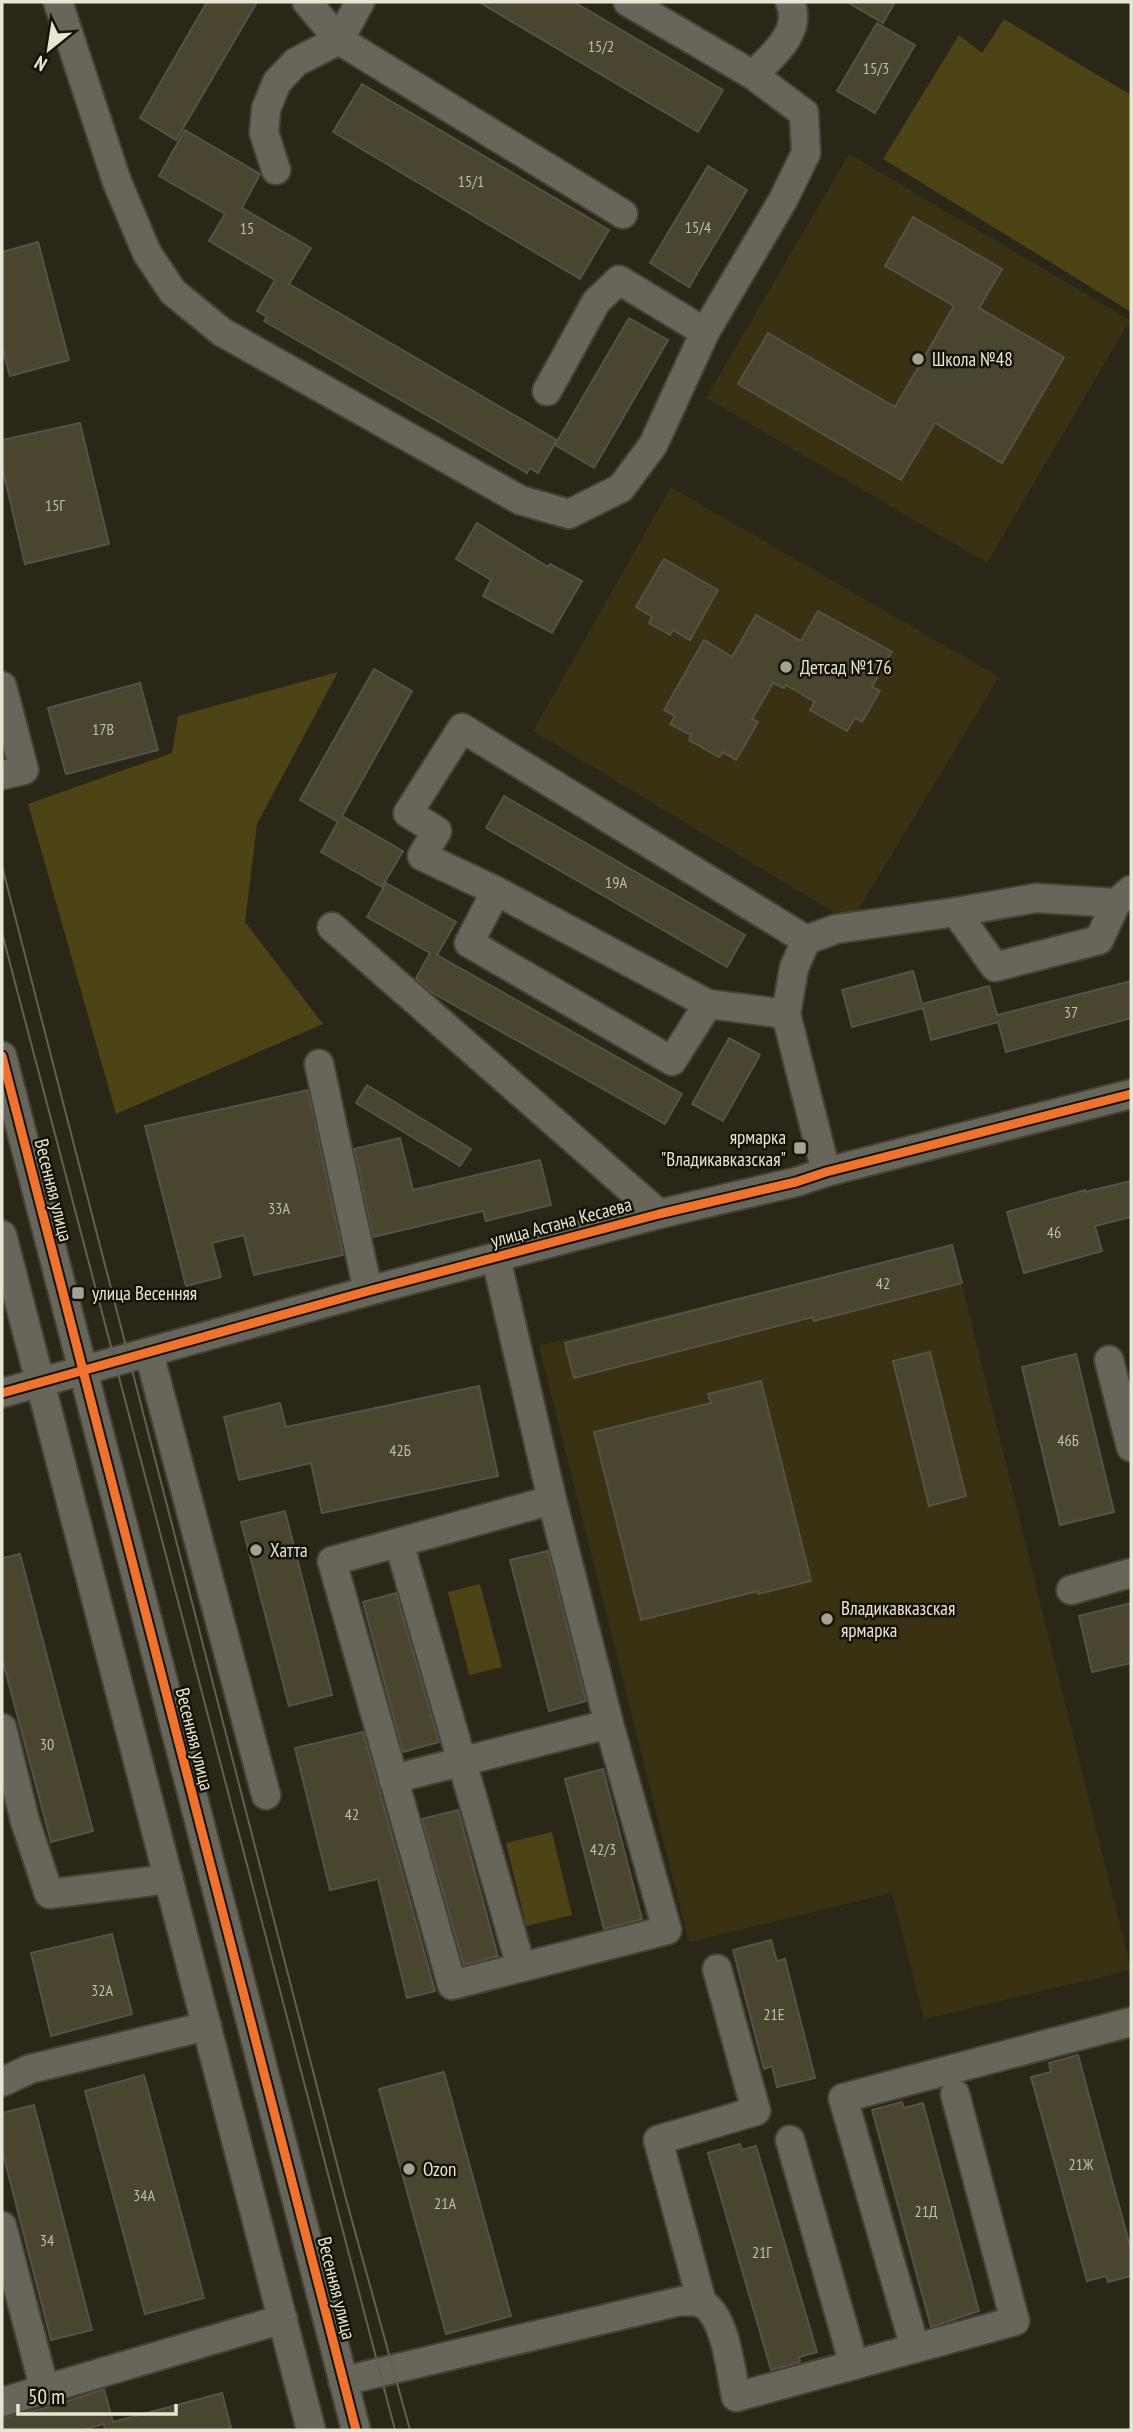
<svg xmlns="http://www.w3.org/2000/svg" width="1133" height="2432" font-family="'PT Sans Narrow',sans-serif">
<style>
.built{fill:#383212}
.green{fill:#4c4415}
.building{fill:#49452e;stroke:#555246;stroke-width:2}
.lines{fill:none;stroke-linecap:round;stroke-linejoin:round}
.minor-casing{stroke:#454337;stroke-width:32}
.minor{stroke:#68665b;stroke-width:28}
.tram{stroke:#616054;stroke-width:2}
.cycleway-casing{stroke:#161409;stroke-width:13}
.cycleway{stroke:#ef722f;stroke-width:9}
.poi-dot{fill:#a5a293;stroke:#161409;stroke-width:2.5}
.labels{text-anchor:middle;stroke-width:5;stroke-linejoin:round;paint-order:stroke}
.number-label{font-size:16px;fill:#c0bdab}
.poi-label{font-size:19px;fill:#e7e5d5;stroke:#161409;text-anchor:start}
.street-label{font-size:19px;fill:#e7e5d5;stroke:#161409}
</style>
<rect width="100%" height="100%" fill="#2a2718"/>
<!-- built -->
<g class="built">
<path d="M849,154L1130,320L987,563L706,398Z"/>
<path d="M671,487L999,677L852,920L844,918L533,731Z"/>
<path d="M952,1245L1131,1970L924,2019L892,1893L689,1942L539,1346Z"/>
</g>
<!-- green -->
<g class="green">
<path d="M1004,19L1131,95V312L883,159L959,35L982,53Z"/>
<path d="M338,672L257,824L245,922L323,1024L116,1114L28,804L172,753L178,716Z"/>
<path d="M480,1584L502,1667L469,1675L448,1592Z"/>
<path d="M552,1832L572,1915L526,1926L506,1843Z"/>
</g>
<!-- building -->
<g class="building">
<path d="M207,2H257L176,140L140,118Z"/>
<path d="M479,2H574L723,90L698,132Z"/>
<path d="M847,2H895L883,23Z"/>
<path d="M877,23L915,45L875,113L837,91Z"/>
<path d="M362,84L609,230L580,279L333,132Z"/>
<path d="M185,130L260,174L242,208L311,248L289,284L557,440L538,473L530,468L527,473L264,321L267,317L257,311L275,280L209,241L225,214L159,176Z"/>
<path d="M708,166L747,190L689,287L650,263Z"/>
<path d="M913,217L1002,269L979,308L1064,357L1002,463L935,423L901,480L738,384L768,333L895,407L954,306L885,266Z"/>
<path d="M38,242L69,360L10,376L2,347V252Z"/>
<path d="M629,318L668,340L594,468L555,445Z"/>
<path d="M80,423L109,544L25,564L2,467V440Z"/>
<path d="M477,523L548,567L550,564L582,581L552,633L483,596L491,580L456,559Z"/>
<path d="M664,559L718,590L690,640L673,630L670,635L649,623L652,617L636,607Z"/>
<path d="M818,611L892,652L872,687L880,691L862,722L855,718L847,731L810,710L815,702L786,685L784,688L773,683L752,719L758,722L736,760L723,752L719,757L689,740L691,735L670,724L675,716L664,710L704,640L732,657L756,615L801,641Z"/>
<path d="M374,669L412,691L342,816L403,851L382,887L321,852L338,822L300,800Z"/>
<path d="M140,683L158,750L66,774L48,708Z"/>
<path d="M504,796L745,935L727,967L486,828Z"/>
<path d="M386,883L456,922L437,955L682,1094L665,1124L431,992L416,978L430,953L367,917Z"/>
<path d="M913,971L922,1004L989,986L997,1015L1131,981V1018L1006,1052L998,1022L931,1040L923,1008L852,1027L842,990Z"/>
<path d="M729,1038L760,1055L723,1121L692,1104Z"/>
<path d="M367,1085L471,1149L460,1166L356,1103Z"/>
<path d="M308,1090L343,1255L254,1275L244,1235L212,1243L221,1277L186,1286L145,1126Z"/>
<path d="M400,1138L413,1190L540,1160L551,1205L486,1221L483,1211L373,1237L354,1149Z"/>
<path d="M1131,1181V1217L1095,1226L1102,1251L1024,1273L1007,1212L1085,1190V1192Z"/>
<path d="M952,1245L962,1283L814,1321L813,1317L574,1378L565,1343Z"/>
<path d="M930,1352L966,1496L929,1506L893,1361Z"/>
<path d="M1076,1354L1114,1512L1060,1525L1022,1367Z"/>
<path d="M761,1381L811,1581L758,1594V1591L641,1620L594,1432L711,1403L708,1394Z"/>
<path d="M479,1386L498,1476L322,1513L311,1463L239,1480L224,1417L280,1403L286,1427Z"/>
<path d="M285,1511L332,1695L289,1706L241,1522Z"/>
<path d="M548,1551L586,1701L549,1711L510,1560Z"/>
<path d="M20,1554L93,1831L51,1842L2,1658V1558Z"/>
<path d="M396,1593L439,1742L403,1752L363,1602Z"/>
<path d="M1131,1603V1663L1092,1672L1079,1616Z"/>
<path d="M363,1732L435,1991L407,1998L378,1879L330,1890L295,1748Z"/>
<path d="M603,1769L642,1919L604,1929L565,1779Z"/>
<path d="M458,1810L498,1956L464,1965L422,1819Z"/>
<path d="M112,1934L132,2014L51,2036L31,1953Z"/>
<path d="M771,1940L777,1961L785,1959L815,2078L777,2087L772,2066L764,2069L733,1950Z"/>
<path d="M1078,2055L1131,2250V2276L1108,2282L1106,2276L1087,2281L1031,2077L1051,2072L1049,2063Z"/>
<path d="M444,2072L511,2316L446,2334L379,2089Z"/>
<path d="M144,2075L204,2298L145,2314L85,2091Z"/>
<path d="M902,2102L904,2108L923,2103L979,2311L931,2327L872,2110Z"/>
<path d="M34,2105L92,2330L51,2340L2,2150V2113Z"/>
<path d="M740,2144L742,2150L756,2146L817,2352L799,2357L800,2362L771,2370L708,2153Z"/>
<path d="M104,2389L113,2422L222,2393L231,2428L222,2430H105L104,2424L81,2430H2V2418L50,2407Z"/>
</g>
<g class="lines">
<defs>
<g id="minor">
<path d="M58,2L117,182L147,253L173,292L222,332L520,500L569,514L621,488L653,445L705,332L783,200L806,153L804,113L753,75C772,56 803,32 790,2"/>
<path d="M307,2L339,40L360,2"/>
<path d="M628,2L753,75"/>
<path d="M276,170L264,133L266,109L277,82L296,62L339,40L623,214"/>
<path d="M547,391L596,302L619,280L705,332"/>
<path d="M2,686L24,770L2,775"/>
<path d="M496,891L708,1004"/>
<path d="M956,912L995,967L1099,940L1116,903"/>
<path d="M332,927L659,1214"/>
<path d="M786,1014L708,1004L672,1061L469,943L496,891L422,856L437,831L408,813L462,728L806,940"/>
<path d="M2,1056L356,2430"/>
<path d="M319,1064L368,1291"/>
<path d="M826,1172L786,1014L794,968L806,940L836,929L956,912L1036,898L1116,903L1131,890"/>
<path d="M2,1235L311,2430"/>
<path d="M496,1258L552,1500L332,1561L452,1985L667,1930L609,1724L552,1500"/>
<path d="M149,1353L266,1795"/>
<path d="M1109,1360L1131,1447"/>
<path d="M2,1393L368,1291L659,1214L796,1182L826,1172L1131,1094"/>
<path d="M399,1543L521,1967"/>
<path d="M1071,1590L1131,1573"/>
<path d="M2,1728L25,1821L49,1894L169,1879"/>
<path d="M393,1779L609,1724"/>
<path d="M2,2082L30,2069L207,2026"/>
<path d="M790,2140L854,2365"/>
<path d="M2,2226L45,2391"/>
<path d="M702,2303L658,2140L756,2111L717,1969"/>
<path d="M915,2348L843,2098L1131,2022"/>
<path d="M343,2381L681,2301C687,2301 698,2301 703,2304C726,2317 731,2373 736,2397L1015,2321L955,2094"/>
<path d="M2,2402L283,2319"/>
</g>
</defs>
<!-- minor casing -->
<use href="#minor" class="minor-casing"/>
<!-- minor -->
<use href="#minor" class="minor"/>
<!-- tram -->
<g class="tram">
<path d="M2,866L346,2199L410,2430"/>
<path d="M2,933C136,1431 262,1932 395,2430"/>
</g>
<defs>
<g id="cycleway">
<path d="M2,1056L356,2430"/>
<path d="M2,1393L368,1291L659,1214L796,1182L826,1172L1131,1094"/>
</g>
</defs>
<!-- cycleway casing -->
<use href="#cycleway" class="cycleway-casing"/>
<!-- cycleway -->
<use href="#cycleway" class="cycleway"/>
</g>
<!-- markers -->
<g class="poi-dot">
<circle cx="918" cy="359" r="7"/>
<circle cx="786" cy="667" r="7"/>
<rect x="793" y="1141" width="14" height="14" rx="3.5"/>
<rect x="71" y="1286" width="14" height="14" rx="3.5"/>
<circle cx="256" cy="1550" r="7"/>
<circle cx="827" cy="1619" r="7"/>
<circle cx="409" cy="2169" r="7"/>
</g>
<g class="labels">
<!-- number labels -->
<g class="number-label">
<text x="601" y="52">15/2</text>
<text x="876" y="74">15/3</text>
<text x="471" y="187">15/1</text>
<text x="698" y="233">15/4</text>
<text x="247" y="234">15</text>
<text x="55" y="511">15Г</text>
<text x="103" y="735">17В</text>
<text x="616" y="888">19А</text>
<text x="1071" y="1018">37</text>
<text x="279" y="1214">33А</text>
<text x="1054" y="1238">46</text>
<text x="883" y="1289">42</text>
<text x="1068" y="1446">46Б</text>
<text x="400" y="1456">42Б</text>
<text x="47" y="1750">30</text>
<text x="352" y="1820">42</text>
<text x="603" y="1855">42/3</text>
<text x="102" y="1996">32А</text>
<text x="774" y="2020">21Е</text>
<text x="1081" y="2170">21Ж</text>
<text x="144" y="2201">34А</text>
<text x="445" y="2209">21А</text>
<text x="926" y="2217">21Д</text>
<text x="47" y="2246">34</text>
<text x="762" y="2258">21Г</text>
</g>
<!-- poi labels -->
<g class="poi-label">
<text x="932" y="366">Школа №48</text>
<text x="800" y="674">Детсад №176</text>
<text x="786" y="1144" text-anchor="end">ярмарка<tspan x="786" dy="22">"Владикавказская"</tspan></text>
<text x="92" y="1300">улица Весенняя</text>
<text x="270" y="1557">Хатта</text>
<text x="841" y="1615">Владикавказская<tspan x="841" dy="22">ярмарка</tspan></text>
<text x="423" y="2176">Ozon</text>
</g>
<!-- street labels -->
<g class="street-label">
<text transform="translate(54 1190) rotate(76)" y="7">Весенняя улица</text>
<text transform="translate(561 1222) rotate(-15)" y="7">улица Астана Кесаева</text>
<text transform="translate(195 1739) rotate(76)" y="7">Весенняя улица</text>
<text transform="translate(337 2288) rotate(76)" y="7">Весенняя улица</text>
</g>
</g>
<!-- border -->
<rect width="1133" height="2432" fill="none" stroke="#e7e5d5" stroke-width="7"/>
<!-- north arrow -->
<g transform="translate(49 49) rotate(210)" stroke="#161409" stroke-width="5" paint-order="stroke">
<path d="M0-5L12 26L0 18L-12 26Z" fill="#e7e5d5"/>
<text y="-10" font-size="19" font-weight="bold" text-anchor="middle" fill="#e7e5d5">N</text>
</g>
<!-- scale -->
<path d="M18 2404v10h158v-10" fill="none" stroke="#e7e5d5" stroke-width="3.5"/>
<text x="28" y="2404" font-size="21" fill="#e7e5d5" stroke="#161409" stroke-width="5" paint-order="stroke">50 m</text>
</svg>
